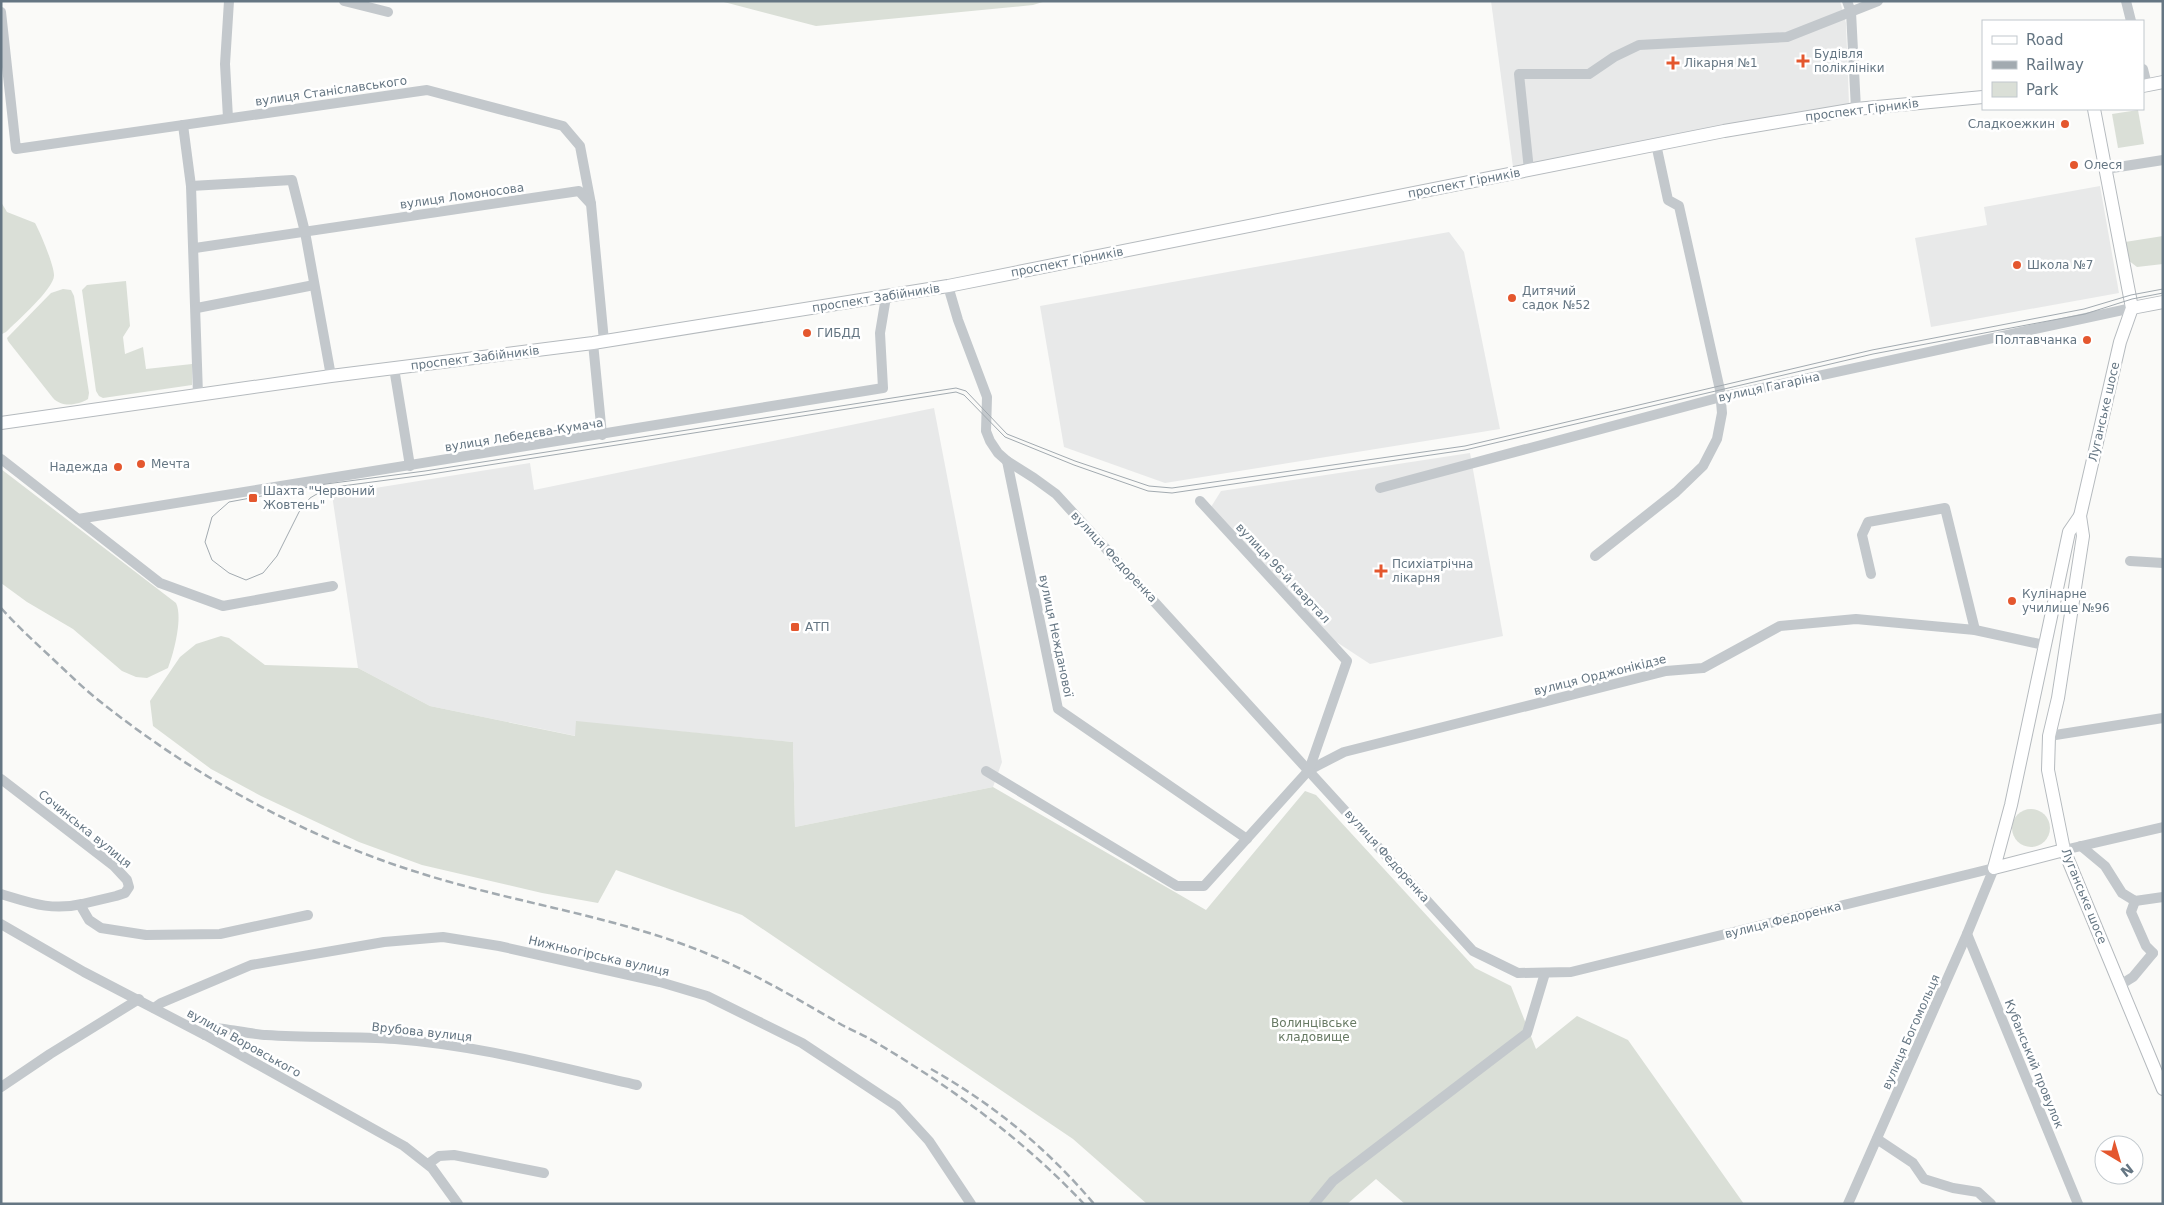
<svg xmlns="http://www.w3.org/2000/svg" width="2164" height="1205" font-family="'DejaVu Sans',sans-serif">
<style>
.built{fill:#e8e9e9}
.green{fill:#dadfd7}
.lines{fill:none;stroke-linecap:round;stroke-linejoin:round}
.major-casing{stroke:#b5babe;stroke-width:14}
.minor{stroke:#c3c8cc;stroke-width:10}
.major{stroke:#fff;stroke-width:12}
.tram{stroke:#a2aab0;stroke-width:1}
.rail{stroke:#a2aab0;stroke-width:2.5;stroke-dasharray:8 4;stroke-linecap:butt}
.poi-dot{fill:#e4572e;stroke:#fff;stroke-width:2}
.labels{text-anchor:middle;stroke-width:5;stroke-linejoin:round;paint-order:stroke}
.poi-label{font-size:12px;fill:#657683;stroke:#fff;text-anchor:start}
.street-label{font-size:12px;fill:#657683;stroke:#fff}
.park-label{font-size:12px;fill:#687a64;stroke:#fff}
</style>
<rect width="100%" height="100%" fill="#fafaf8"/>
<!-- built -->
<g class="built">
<path d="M1491,1H1840L1846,23L1849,104L1513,167Z"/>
<path d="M2100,186L2119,293L1931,327L1915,238L1987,225L1984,207Z"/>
<path d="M1449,232L1464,252L1500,429L1165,483L1064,447L1040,306Z"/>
<path d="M934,408L1002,762L993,787L795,827L793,742L576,722V736L430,706L358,668L332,495L530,463L534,490Z"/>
<path d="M1470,453L1503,636L1370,664L1335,641L1211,507L1221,491Z"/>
</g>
<!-- green -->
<g class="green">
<path d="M720,1H1046L1033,5L816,26Z"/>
<path d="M2138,110L2144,144L2118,148L2112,114Z"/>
<path d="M1,202L7,212L35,223C40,232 54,265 54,275C55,288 16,322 6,332L2,334Z"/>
<path d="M2163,236V264L2137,267L2128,260L2125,242Z"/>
<path d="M126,281L130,326L123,337L125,354L143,347L146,369L192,364V385L103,398L99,396L96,391L82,290L87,285Z"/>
<path d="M63,289L71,290L74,296L89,393L88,399C78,405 62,408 53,398L8,341L7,338L51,293Z"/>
<path d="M1,469L176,603C183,617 174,653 168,668L147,678L136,677L122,671L73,629L27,602L1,583Z"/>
<path d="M221,636L229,638L265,665L358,668L430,706L575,736L576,721L793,742L795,827L993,787L1206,910L1305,791L1316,795L1475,968L1511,986L1536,1049L1577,1016L1628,1040L1744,1204H1405L1376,1179L1347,1204H1147L1073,1139L742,915L616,870L598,903L542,893L422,865L359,842L261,796L211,769L153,726L150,701L180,657L196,644Z"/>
<circle cx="2031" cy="828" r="19"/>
</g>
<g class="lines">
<defs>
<g id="major">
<path d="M2143,86L2163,82"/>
<path d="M2094,109L2132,308L2120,342L2080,516L2083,536L2058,698L2049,736L2048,770L2064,850L2163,1089"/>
<path d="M2132,308L2163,302"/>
<path d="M1,423L331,376L593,343L948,286L1724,131L1856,109L1983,97"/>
<path d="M2064,850L1994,868L2011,805L2069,532L2080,516"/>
</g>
</defs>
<!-- major casing -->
<use href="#major" class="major-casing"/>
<!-- minor -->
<g class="minor">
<path d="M344,1L388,12"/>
<path d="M1847,1L1851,12L1856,109"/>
<path d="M2126,1L2131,21"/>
<path d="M1,12L16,149L427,90L563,126L580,146L591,204"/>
<path d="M2143,69L2147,85"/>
<path d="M228,118L225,64L229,1"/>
<path d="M183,125L191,186L292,180L305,232L331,376"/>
<path d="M2106,169L2163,160"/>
<path d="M1529,170L1519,74H1589L1614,57L1639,45L1787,37L1878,1"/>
<path d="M191,186L198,395"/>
<path d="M195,248L579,191L591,204L604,341"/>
<path d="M948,286L958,320L987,397L986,431L990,441L998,453L1007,461L1034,478L1056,494L1473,951L1518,973L1571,972L1994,868"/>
<path d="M197,308L314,285"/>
<path d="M593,343L602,435"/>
<path d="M394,368L410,466"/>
<path d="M1,459L160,583L223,606L333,586"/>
<path d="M1007,461L1058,709L1247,839"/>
<path d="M1380,488L1721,397L2132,308"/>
<path d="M78,519L883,388L880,333L886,297"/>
<path d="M1595,556L1676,492L1703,466L1717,439L1722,413L1720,390L1679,206L1668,200L1656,144"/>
<path d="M2130,561L2163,563"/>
<path d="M1871,574L1862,535L1868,522L1945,508L1975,630"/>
<path d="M2049,736L2163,718"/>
<path d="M1309,770L1344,752L1666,671L1703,668L1780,626L1856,619L1975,630L2044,645"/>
<path d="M986,771L1177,886H1204L1309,770L1347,661L1200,501"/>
<path d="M1,779L114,866L127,880L129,887L125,893L116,896L82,904V908L89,920L101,928L146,935L220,934L308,915"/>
<path d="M2081,846L2105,866L2122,893L2135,901L2163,897"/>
<path d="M2064,850L2163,827"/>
<path d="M1,894C31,903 51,911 82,904"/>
<path d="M2135,901L2131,912L2146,946L2153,953"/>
<path d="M1,924L84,972L205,1035L404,1146L432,1168L458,1204"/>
<path d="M1967,934L2078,1204"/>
<path d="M2120,985L2133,977L2153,953"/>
<path d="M154,1008L161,1003L251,965L384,942L443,937L499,946L660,982L707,996L802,1043L897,1106L929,1141L971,1204"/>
<path d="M205,1035C207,1032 209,1029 213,1028C218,1027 256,1035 266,1035C309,1038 352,1036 395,1039C477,1045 557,1067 637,1085"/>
<path d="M1,1087L50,1054L139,999"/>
<path d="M1877,1139L1913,1163L1924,1179L1953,1188L1978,1192L1991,1204"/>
<path d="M428,1164L439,1156L454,1155L544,1173"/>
<path d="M1314,1204L1333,1181L1527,1033L1545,973"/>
<path d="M1848,1204L1967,934L1994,868"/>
</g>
<!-- major -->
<use href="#major" class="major"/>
<!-- tram -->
<path class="tram" d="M2163,289L2131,295L2084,309L1872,350L1465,446L1172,488L1149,486L1075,461L1007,434L966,391L956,388L425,471L326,484L229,502L212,517L205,542L212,560L229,573L246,580L263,573L277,556L299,512L310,498L327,488L425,475L956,392L964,395L1005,437L1074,465L1148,491L1172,493L1465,450L1873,354L2085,314L2132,299L2163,293"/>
<!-- rail -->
<g class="rail">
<path d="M1,608C18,627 37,644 55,661C69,674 82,687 97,699C193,776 306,838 423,874C509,901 600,914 685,945C740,965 791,995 842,1025C851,1030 861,1034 870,1039C948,1085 1021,1137 1084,1204"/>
<path d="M931,1069C993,1104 1048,1149 1094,1204"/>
</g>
</g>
<!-- markers -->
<g class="poi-dot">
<path d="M1800.5 53.5h5v5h5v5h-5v5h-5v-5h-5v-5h5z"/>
<path d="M1670.5 55.5h5v5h5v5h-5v5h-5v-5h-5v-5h5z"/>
<circle cx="2065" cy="124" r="5"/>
<circle cx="2074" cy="165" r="5"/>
<circle cx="2017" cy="265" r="5"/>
<circle cx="1512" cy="298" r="5"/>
<circle cx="807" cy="333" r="5"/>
<circle cx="2087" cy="340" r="5"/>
<circle cx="141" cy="464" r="5"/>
<circle cx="118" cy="467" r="5"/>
<rect x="248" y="493" width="10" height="10" rx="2.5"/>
<path d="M1378.5 563.5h5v5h5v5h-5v5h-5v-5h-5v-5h5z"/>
<circle cx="2012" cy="601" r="5"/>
<rect x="790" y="622" width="10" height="10" rx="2.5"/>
</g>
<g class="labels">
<!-- poi labels -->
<g class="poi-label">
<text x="1814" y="58">Будівля<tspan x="1814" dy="14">поліклініки</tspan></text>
<text x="1684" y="67">Лікарня №1</text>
<text x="2055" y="128" text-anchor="end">Сладкоежкин</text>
<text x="2084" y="169">Олеся</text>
<text x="2027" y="269">Школа №7</text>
<text x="1522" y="295">Дитячий<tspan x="1522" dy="14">садок №52</tspan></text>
<text x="817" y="337">ГИБДД</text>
<text x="2077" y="344" text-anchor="end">Полтавчанка</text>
<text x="151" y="468">Мечта</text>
<text x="108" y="471" text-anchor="end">Надежда</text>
<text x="263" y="495">Шахта "Червоний<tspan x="263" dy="14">Жовтень"</tspan></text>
<text x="1392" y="568">Психіатрічна<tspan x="1392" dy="14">лікарня</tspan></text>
<text x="2022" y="598">Кулінарне<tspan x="2022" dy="14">училище №96</tspan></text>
<text x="805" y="631">АТП</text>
</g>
<!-- street labels -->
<g class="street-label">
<text transform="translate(331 91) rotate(-8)" y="4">вулиця Станіславського</text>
<text transform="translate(1862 110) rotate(-7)" y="4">проспект Гірників</text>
<text transform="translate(1464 183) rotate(-11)" y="4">проспект Гірників</text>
<text transform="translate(462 196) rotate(-8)" y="4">вулиця Ломоносова</text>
<text transform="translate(1067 262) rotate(-11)" y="4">проспект Гірників</text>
<text transform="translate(876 298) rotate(-9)" y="4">проспект Забійників</text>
<text transform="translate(475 358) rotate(-7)" y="4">проспект Забійників</text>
<text transform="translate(1769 387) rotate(-12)" y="4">вулиця Гагаріна</text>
<text transform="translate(2104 412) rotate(-77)" y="4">Луганське шосе</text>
<text transform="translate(524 435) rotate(-9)" y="4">вулиця Лебедєва-Кумача</text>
<text transform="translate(1114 557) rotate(47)" y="4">вулиця Федоренка</text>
<text transform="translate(1283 573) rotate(47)" y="4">вулиця 96-й квартал</text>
<text transform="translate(1056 636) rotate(78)" y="4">вулиця Нежданової</text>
<text transform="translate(1600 675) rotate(-14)" y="4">вулиця Орджонікідзе</text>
<text transform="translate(85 829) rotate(39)" y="4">Сочинська вулиця</text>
<text transform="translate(1387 856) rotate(48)" y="4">вулиця Федоренка</text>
<text transform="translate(2084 896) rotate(68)" y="4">Луганське шосе</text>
<text transform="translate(1783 920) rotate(-14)" y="4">вулиця Федоренка</text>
<text transform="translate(599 956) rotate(13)" y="4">Нижньогірська вулиця</text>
<text transform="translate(422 1032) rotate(6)" y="4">Врубова вулиця</text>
<text transform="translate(1911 1032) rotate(-66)" y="4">вулиця Богомольця</text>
<text transform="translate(244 1043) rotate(29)" y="4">вулиця Воровського</text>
<text transform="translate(2034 1064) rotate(68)" y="4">Кубанський провулок</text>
</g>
<!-- park labels -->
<g class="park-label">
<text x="1314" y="1027">Волинцівське<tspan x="1314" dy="14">кладовище</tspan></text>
</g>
</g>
<!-- border -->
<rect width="2164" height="1205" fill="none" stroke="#657683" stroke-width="5"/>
<!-- legend -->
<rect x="1982" y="20" width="162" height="90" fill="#ffffff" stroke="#c1c8cd"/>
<rect x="1992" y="36" width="25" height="8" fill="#ffffff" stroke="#c1c8cd"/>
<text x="2026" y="45" font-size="15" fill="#657683">Road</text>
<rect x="1992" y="61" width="25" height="8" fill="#a2aab0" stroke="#c1c8cd"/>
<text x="2026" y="70" font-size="15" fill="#657683">Railway</text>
<rect x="1992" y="82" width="25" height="15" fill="#dadfd7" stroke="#c1c8cd"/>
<text x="2026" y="95" font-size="15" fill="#657683">Park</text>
<!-- north arrow -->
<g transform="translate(2119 1160) rotate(142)"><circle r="24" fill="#ffffff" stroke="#c1c8cd"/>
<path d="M0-4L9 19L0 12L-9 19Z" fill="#e4572e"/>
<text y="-8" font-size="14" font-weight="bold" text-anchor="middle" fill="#657683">N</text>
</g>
</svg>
